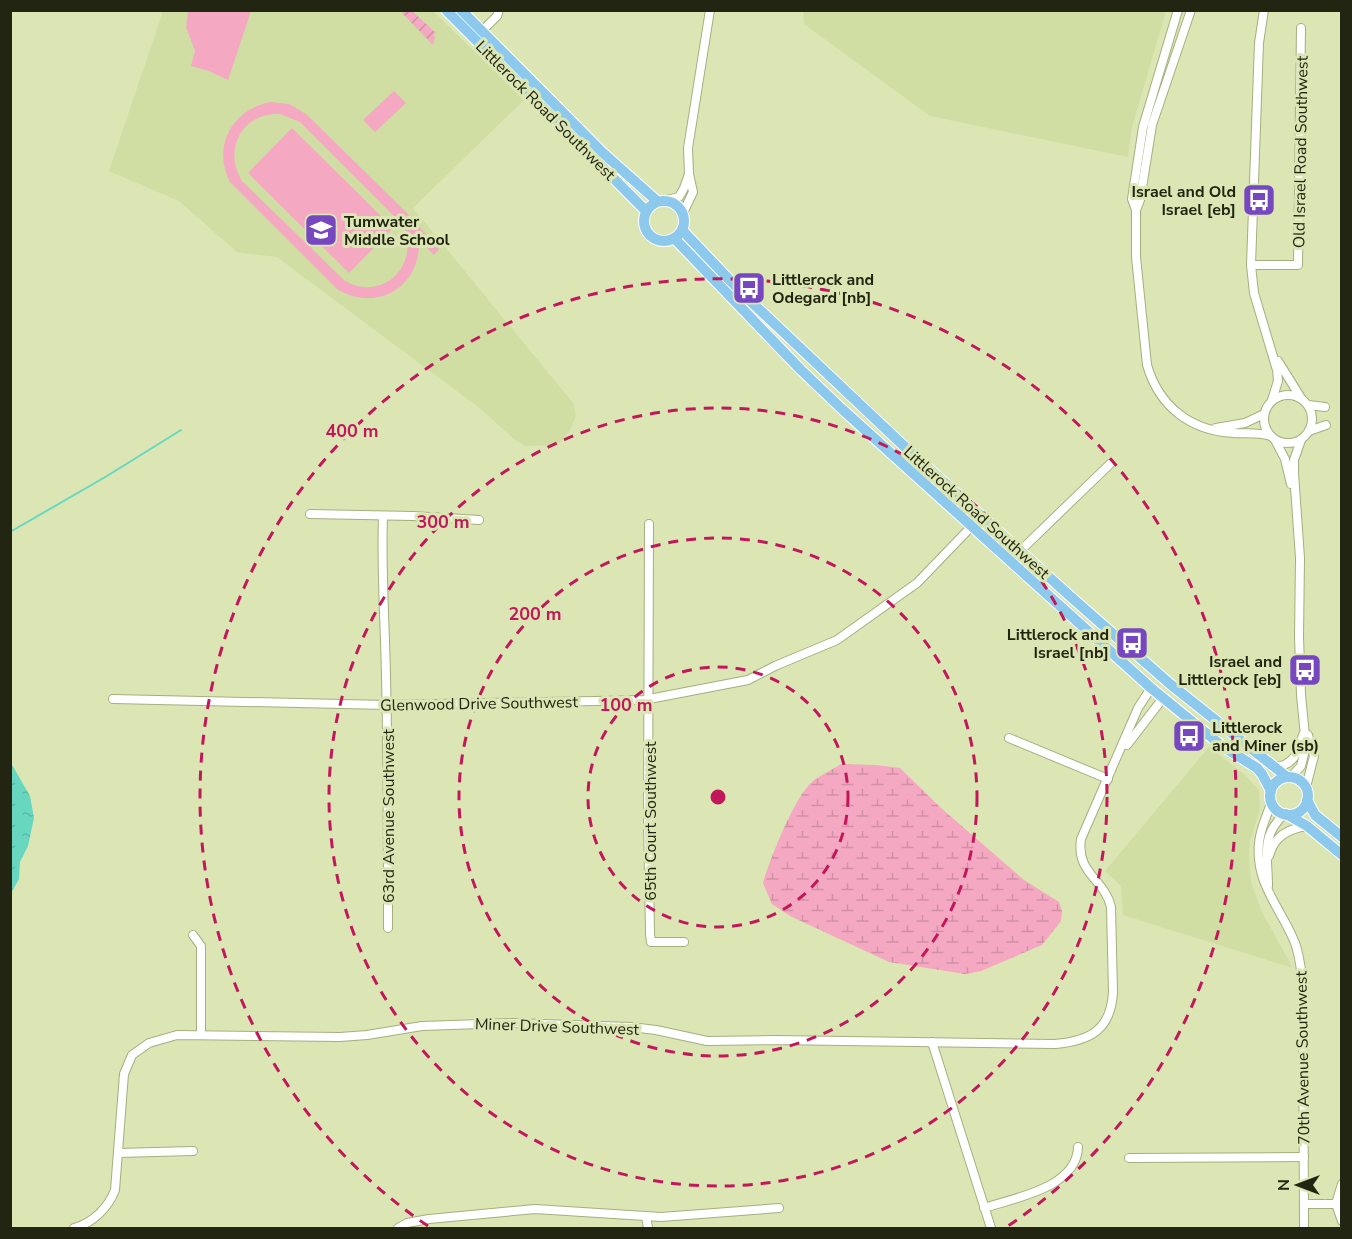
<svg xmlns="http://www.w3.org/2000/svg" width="1352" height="1239" font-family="'Nunito Sans',sans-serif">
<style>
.built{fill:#d0dda3}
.grass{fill:#f4a8c1;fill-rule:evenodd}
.wetland{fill:url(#wetland-marsh)}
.garden{fill:url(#garden-furrows)}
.water{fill:url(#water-ripples)}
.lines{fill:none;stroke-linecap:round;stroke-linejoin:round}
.stream{stroke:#68d7c0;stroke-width:2}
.minor-casing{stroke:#a4af7f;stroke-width:10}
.major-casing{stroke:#fff;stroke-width:12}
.minor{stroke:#fff;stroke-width:8}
.major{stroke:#8dc9ec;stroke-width:10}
.ring{fill:none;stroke:#c2185b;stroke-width:3;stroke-dasharray:10 8}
.labels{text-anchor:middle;stroke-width:6;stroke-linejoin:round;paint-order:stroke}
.street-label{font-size:16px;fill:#212512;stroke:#dbe6b4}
.poi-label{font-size:16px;font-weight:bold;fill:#212512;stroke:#dbe6b4;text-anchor:end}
.centre{fill:#c2185b;stroke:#dbe6b4;stroke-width:3}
.ring-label{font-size:18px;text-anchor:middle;font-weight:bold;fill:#c2185b;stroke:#dbe6b4;stroke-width:6;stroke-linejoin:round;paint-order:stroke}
</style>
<defs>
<pattern id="wetland-marsh" width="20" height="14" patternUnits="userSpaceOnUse" patternTransform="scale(1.5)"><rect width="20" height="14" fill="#f4a8c1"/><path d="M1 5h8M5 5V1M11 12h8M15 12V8" fill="none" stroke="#d190a5"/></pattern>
<pattern id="garden-furrows" width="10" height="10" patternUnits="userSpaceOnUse" patternTransform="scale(1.5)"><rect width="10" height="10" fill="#f4a8c1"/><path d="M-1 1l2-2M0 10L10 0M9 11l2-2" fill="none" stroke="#d190a5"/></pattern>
<pattern id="water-ripples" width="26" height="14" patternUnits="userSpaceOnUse" patternTransform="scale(1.5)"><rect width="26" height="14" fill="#68d7c0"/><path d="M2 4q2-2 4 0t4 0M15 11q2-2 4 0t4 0" fill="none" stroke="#5ab8a4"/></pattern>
</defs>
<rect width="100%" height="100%" fill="#dbe6b4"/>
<!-- built -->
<g class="built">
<path d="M163,11H433L524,100L413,208L573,403L576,416L569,432L559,443L551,445L526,446L515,440L482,410L277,257L237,252L179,201L109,171Z"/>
<path d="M803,11V10L1166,11L1132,127L1128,157L930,116L804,24Z"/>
<path d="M1209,747L1245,775L1259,790L1260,809L1250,841L1249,859L1251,882L1262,912L1293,968L1123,915L1121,886L1105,871Z"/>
</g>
<!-- grass -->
<g class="grass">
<path d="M188,11H251L228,80L209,71L191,66L195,51L186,27Z"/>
<path d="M394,91L406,103L375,132L363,120Z"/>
<path d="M271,102L289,104L306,114L406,212L439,249L434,255L419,240C421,287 377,313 337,289L230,182C212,147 232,109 271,102ZM280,114L300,122L402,224C422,263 384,303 345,281L242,181C222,149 243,112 280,114Z"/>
<path d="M292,128L393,228L349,273L248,173Z"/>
</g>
<!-- wetland -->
<path class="wetland" d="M841,764L876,765L900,768L941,808L1024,880L1059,902L1062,911L1061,921L1042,945L981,971L965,974L889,962L790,916L772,904L763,883C770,859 794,797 813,781C821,775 832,770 841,764Z"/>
<!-- garden -->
<path class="garden" d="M405,11H412L436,33L433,35L435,37L433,45L402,13Z"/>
<!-- water -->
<path class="water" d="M11,763L30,796L34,818L28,846L20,862L19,879L11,893Z"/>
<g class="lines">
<!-- stream -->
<path class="stream" d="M10,532L107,476L181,430"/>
<defs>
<g id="minor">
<path d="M1178,10L1143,127L1132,199L1136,210V257L1147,365C1159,406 1190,431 1234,433C1247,434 1258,432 1271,436"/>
<path d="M1264,10L1259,43L1251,265L1254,293L1277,370L1278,381L1272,400"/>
<path d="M482,31L497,16L499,10"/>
<path d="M667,200L679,197L684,188L689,174"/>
<path d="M1136,210L1140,200L1152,125L1191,10"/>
<path d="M683,213L693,192L689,174L688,148L710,10"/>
<path d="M1251,265H1298L1301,28"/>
<path d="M1278,361L1301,398"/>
<circle cx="1288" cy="419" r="24"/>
<path d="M1308,405L1325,407"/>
<path d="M1216,428L1245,423L1264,414"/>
<path d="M1309,431L1326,425"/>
<path d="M1275,440L1285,459L1291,484"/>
<path d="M310,514L413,516L479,520"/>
<path d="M383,516C381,569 385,623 386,676C388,760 388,844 388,928"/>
<path d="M649,524L648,820L650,934L651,942H684"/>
<path d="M1020,551L1110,464"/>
<path d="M113,699L387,705L644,700L748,680L775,666L837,640L917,583L972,526"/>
<path d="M1009,738L1108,779"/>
<path d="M1127,745L1163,698"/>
<path d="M1274,767C1294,766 1298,752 1303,735"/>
<path d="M1291,777L1301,766L1306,746L1301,695L1299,637L1300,558L1294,473V460L1301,440"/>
<path d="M1306,787L1314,756L1308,735"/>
<path d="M1271,803C1267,816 1260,829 1259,843C1255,884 1281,908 1295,943C1300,956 1301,971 1303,985L1304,1228"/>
<path d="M1269,856C1274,836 1288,829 1307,826"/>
<path d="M1268,886C1268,855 1260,838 1284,814"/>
<path d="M193,935L201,946V1034"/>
<path d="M932,1042L991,1228"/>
<path d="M118,1153L193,1151"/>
<path d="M1129,1158L1304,1157"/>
<path d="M1342,1184L1336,1204L1342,1221"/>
<path d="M1304,1204H1336"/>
<path d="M984,1208C1014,1198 1077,1188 1078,1147"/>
<path d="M646,1216L648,1228"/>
<path d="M74,1228C93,1223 108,1208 115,1190L124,1074L132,1055L149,1043L177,1035L340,1037L367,1035L422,1026L512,1023L631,1027L656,1030L707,1041L775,1040L1055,1044C1090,1041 1111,1030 1113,992L1111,907C1104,878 1076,874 1081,839L1138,708L1151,688"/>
<path d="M398,1228L407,1223L429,1219L535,1209L661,1217L779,1208"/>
</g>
<g id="major">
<path d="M446,10L646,211"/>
<path d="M461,10L603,153L657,201"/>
<circle cx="664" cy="221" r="20"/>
<path d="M682,230L743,294L905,447L1071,597L1170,684L1287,777"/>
<path d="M674,238L801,370L843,410L1151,688L1222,746L1257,768L1262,774L1271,791"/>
<circle cx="1289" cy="796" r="19"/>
<path d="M1307,800L1315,815L1342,837"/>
<path d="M1286,814L1307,826L1342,855"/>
</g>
</defs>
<!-- minor casing -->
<use href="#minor" class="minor-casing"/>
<!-- major casing -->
<use href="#major" class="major-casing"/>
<!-- minor -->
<use href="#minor" class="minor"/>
<!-- major -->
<use href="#major" class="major"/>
</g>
<!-- distance rings -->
<g class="ring">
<circle cx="718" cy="797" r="130"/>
<circle cx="718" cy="797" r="259"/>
<circle cx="718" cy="797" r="389"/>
<path d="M428 1226A518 518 0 1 1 1008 1226"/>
</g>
<!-- icons -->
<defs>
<symbol id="bus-square" viewBox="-11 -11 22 22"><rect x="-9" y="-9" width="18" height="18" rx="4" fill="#7647be" stroke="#dbe6b4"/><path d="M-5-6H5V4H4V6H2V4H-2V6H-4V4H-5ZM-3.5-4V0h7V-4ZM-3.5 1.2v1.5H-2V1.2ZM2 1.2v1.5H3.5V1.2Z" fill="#fff"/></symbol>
<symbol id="school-square" viewBox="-11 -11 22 22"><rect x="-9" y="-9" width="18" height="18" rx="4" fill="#7647be" stroke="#dbe6b4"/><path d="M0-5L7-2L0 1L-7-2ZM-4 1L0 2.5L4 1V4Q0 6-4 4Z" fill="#fff"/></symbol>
</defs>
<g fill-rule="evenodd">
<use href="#bus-square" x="1240" y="181" width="38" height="38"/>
<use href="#school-square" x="302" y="211" width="38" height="38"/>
<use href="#bus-square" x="730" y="269" width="38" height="38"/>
<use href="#bus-square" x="1113" y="624" width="38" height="38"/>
<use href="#bus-square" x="1286" y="651" width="38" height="38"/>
<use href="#bus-square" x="1170" y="717" width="38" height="38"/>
</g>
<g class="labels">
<!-- street labels -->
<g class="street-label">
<text transform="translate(546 110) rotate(45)" y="6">Littlerock Road Southwest</text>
<text transform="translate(1300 152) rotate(-89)" y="6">Old Israel Road Southwest</text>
<text transform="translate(977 512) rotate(42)" y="6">Littlerock Road Southwest</text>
<text transform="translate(479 703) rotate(-1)" y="6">Glenwood Drive Southwest</text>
<text transform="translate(388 816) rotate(-90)" y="6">63rd Avenue Southwest</text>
<text transform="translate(650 821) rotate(-90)" y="6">65th Court Southwest</text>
<text transform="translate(557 1026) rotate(2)" y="6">Miner Drive Southwest</text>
<text transform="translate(1302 1058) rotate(-91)" y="6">70th Avenue Southwest</text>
</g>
<!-- poi labels -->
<g class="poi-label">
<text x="1236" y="197">Israel and Old<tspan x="1236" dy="18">Israel [eb]</tspan></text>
<text x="344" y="227" text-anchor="start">Tumwater<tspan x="344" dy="18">Middle School</tspan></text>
<text x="772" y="285" text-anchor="start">Littlerock and<tspan x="772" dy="18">Odegard [nb]</tspan></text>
<text x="1109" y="640">Littlerock and<tspan x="1109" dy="18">Israel [nb]</tspan></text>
<text x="1282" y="667">Israel and<tspan x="1282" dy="18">Littlerock [eb]</tspan></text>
<text x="1212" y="733" text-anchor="start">Littlerock<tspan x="1212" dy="18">and Miner (sb)</tspan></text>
</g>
</g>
<circle cx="718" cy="797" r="9" class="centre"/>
<g class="ring-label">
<text x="352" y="437">400 m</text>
<text x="443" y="528">300 m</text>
<text x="535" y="620">200 m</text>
<text x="626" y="711">100 m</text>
</g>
<!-- border -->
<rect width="1352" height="1239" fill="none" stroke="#212512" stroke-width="24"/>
<!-- north arrow -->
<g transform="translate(1298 1185) rotate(270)" stroke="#dbe6b4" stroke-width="4.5" paint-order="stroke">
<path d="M0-4.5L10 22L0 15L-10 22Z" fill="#212512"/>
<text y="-9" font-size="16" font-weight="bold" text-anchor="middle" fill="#212512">N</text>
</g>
</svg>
